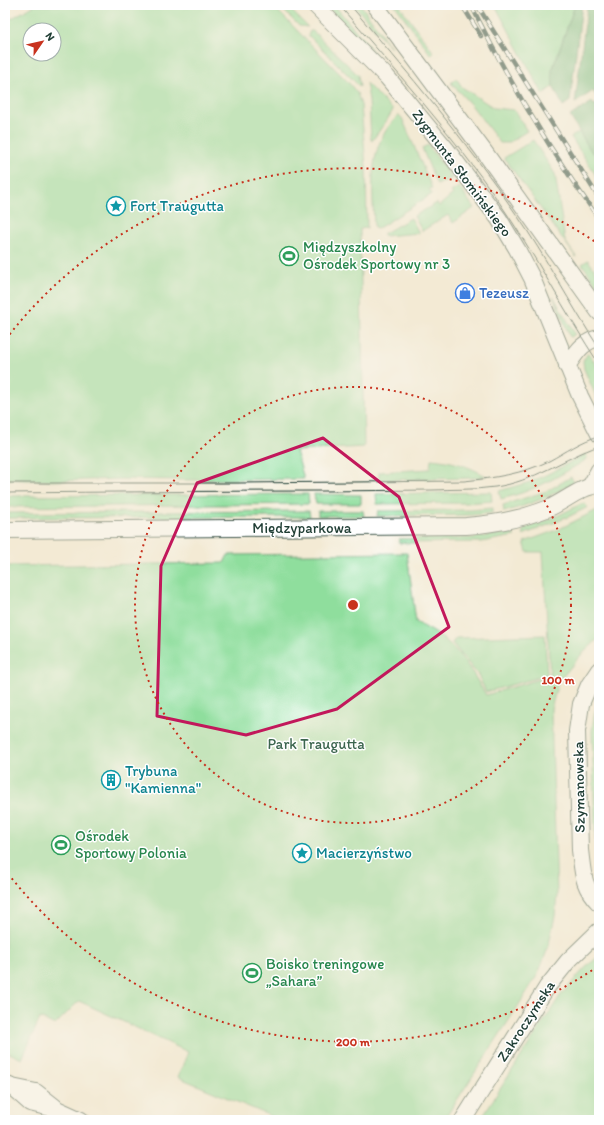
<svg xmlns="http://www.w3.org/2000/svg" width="604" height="1125" font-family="Itim,sans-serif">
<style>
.green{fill:#8fde9d;stroke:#578e68;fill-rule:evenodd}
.forest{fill:#73bd84;stroke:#497d5c}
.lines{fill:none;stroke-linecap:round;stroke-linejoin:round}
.secondary-casing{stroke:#3f574c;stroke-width:18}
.secondary{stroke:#fff;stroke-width:16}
.tram{stroke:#1f3d34;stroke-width:1}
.rail-casing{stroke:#1f3d34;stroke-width:4.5}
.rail{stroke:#fff;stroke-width:3;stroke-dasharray:9;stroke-linecap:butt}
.marked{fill:none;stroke:#c2185b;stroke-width:3;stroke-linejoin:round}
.ring{fill:none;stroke:#c8321e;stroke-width:2;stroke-dasharray:2 4}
.labels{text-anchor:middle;stroke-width:3;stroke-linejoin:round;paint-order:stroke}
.street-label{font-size:15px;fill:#1f3d34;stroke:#fff}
.culture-label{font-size:15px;fill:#0d838f;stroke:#fff;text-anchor:start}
.leisure-label{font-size:15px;fill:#27864d;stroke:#fff;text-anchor:start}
.shop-label{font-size:15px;fill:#366cbe;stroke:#fff;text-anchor:start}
.park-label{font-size:15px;fill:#3b654e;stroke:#fff}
.centre{fill:#c8321e;stroke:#fff;stroke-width:2}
.ring-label{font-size:12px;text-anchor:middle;font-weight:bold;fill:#c8321e;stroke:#fff;stroke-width:3;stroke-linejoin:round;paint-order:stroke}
</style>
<rect width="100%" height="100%" fill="#fff"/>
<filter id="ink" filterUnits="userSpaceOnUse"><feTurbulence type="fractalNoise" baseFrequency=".025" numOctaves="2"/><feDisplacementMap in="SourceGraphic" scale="8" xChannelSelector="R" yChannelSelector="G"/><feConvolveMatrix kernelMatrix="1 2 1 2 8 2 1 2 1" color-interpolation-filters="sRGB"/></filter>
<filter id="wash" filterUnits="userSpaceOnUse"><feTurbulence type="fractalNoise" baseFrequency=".012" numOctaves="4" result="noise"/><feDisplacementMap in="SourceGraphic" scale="16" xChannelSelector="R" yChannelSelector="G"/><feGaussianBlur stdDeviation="0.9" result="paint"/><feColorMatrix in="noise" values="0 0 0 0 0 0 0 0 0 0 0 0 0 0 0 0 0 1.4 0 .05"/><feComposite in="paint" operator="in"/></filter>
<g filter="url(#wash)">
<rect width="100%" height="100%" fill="#f3ead4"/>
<!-- green -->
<g class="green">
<path d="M35,5H272L348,82L357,93L361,105L366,167L367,228L360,229L364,447L296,451L304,479L187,480L122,479L49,481L5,479V22ZM30,30H54V54H30Z"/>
<path d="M278,5H286L308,27L299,26Z"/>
<path d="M325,5H334L378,57Z"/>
<path d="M354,5H361L391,48Z"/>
<path d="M395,5H399L434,53L431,55Z"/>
<path d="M495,5H575L552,70L553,86L543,94Z"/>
<path d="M310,31H313L358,75L360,87L308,35Z"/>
<path d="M456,78L462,87L494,108L514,110L527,131L508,143H500L472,106L451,83Z"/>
<path d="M366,83L393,110L387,120L372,141L371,140L369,100Z"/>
<path d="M399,115L402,118L432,188L429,189L432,194L377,229L374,228C373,187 366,145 399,115Z"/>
<path d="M579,132L592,152L598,150L599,152V180L571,137Z"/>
<path d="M533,140L555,174L565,241L576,257L504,158Z"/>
<path d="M428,145L452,178L437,185L422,148Z"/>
<path d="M459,187L474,208L453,223L448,215L422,231L414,216L437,203L439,206L453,194L451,192Z"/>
<path d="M411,218L419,233L384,236L383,234Z"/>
<path d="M588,260L599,276V288L582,264Z"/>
<path d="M553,296L575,334L571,337H570Z"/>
<path d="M588,353L599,369V403L584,369L583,361Z"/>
<path d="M586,454L587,457L584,461C558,477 532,492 501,499L499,491L530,482L546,475Z"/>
<path d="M431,459C452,461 467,465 486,476L474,478L379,480V472L430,469Z"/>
<path d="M571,477L574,482C552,496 529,505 504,512L503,505L547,491Z"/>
<path d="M491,492L492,501L466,503L377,504L376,494Z"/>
<path d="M308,494L309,504L5,507V496Z"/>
<path d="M314,494L361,495V504H316Z"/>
<path d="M581,504H585L588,507L566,518L565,517L563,518V519L523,535V530L526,528L553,518Z"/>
<path d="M492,508V513L472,515L377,516L378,511L471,510Z"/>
<path d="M599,509V638L581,655L558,682L551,709L557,895L555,916L548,948L538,974L515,1011L444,1120H280L178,1077L188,1052L79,1001L55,1025L40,1018L22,1059L5,1051V566L224,563L228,555L407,553L416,622C426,628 437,633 445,640C463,655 474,675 486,695L550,676L543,552H527L524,542L557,530Z"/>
<path d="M309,511L310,517L5,518V513Z"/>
<path d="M318,511H363L364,516H318Z"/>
<path d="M509,533L513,534L515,536L481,542L399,543V539L472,538Z"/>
<path d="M545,635L547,675L486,692L478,675L452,643L456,638Z"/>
<path d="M599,700V871L596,862L592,731L594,716Z"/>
<path d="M599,956V1120H480L560,996L586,967Z"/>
</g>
<!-- forest -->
<g class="forest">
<path d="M582,5L570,101L563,106L553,86L552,71L574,8Z"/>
<path d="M592,5H595L594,19L599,47V100L593,91L575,103L587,7Z"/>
<path d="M592,102L594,105L597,104L599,107V152L598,150L592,153L570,116Z"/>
</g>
</g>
<g filter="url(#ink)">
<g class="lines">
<defs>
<g id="secondary">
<path d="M315,5L387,77L447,150L499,219L517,249L532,278L580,396L599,434"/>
<path d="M375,5L483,150L599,312"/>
<path d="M567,366C576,353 583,341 599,338"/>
<path d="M591,485L599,470"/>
<path d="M5,530L466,526C495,524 522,519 549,508C565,501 582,486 599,485"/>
<path d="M599,670L589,685L581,704L577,731L580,850C583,873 582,886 599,903"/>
<path d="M5,1084L12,1087L30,1103L59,1110L81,1120"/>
<path d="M12,1087L36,1092L55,1107"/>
<path d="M463,1120L547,987L568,961L599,931"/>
</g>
</defs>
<!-- secondary casing -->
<use href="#secondary" class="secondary-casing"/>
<!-- secondary -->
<use href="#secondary" class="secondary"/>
<!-- tram -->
<g class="tram">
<path d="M339,5C394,69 451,132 499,202C535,254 564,311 599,364"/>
<path d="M350,5C408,73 466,140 516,214C546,257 570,304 599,348"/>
<path d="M5,483H239L464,481C494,478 522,474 549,461C566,452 581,441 599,436"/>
<path d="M5,493C111,492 217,491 323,491C359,491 396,490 432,490C453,489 475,490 495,487C533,482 564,458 599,446"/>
</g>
<defs>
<g id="rail">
<path d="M462,5L481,36"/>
<path d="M471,5C508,80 551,152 599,219"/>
<path d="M477,5L599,198"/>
</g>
</defs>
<!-- rail casing -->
<use href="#rail" class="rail-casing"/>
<!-- rail -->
<use href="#rail" class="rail"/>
</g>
</g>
<!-- marked area -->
<path d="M0 0H604V1125H0ZM323,438L399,497L449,627L337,709L246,735L157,716L161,566L197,483Z" fill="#f3ead4" fill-opacity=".55" fill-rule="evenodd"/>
<path class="marked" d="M323,438L399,497L449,627L337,709L246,735L157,716L161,566L197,483Z"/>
<!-- distance rings -->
<g class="ring">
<circle cx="353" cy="605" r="218"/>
<path d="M597 967A437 437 0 0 1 6 871M6 339A437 437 0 0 1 597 243"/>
</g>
<!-- icons -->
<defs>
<symbol id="sight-ring" viewBox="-11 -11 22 22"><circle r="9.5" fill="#fff" stroke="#0f9aa8" stroke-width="1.5"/><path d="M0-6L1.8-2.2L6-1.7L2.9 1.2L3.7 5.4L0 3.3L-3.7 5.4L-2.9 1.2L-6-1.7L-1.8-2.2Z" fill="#0f9aa8"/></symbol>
<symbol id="stadium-ring" viewBox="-11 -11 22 22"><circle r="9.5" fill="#fff" stroke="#2e9e5b" stroke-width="1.5"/><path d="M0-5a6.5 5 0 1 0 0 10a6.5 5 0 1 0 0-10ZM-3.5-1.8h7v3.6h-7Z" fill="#2e9e5b"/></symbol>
<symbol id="shop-ring" viewBox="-11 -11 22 22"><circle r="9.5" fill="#fff" stroke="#3f7fe0" stroke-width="1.5"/><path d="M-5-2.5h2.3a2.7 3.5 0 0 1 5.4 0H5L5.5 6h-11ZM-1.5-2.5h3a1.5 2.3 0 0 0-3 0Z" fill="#3f7fe0"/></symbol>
<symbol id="building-ring" viewBox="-11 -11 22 22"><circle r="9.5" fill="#fff" stroke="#0f9aa8" stroke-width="1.5"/><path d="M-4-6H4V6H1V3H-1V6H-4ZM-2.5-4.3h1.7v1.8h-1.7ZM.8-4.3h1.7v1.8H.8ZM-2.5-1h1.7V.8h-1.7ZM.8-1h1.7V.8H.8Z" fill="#0f9aa8"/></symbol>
</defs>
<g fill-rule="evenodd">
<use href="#sight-ring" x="105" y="195" width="22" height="22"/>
<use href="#stadium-ring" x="278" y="245" width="22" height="22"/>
<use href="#shop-ring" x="454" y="282" width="22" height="22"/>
<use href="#building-ring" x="100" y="769" width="22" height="22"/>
<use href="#stadium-ring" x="50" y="834" width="22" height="22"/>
<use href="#sight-ring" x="291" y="842" width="22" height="22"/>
<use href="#stadium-ring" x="241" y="962" width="22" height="22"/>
</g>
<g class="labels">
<!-- street labels -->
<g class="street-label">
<text transform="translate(462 173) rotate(53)" y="5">Zygmunta Słomińskiego</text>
<text x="302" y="533">Międzyparkowa</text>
<text transform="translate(579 787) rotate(-91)" y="5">Szymanowska</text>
<text transform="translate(526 1021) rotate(-57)" y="5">Zakroczymska</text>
</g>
<!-- culture labels -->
<g class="culture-label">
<text x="130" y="211">Fort Traugutta</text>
<text x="125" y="776">Trybuna<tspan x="125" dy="17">"Kamienna"</tspan></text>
<text x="316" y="858">Macierzyństwo</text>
</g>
<!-- leisure labels -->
<g class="leisure-label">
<text x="303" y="252">Międzyszkolny<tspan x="303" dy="17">Ośrodek Sportowy nr 3</tspan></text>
<text x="75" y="841">Ośrodek<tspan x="75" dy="17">Sportowy Polonia</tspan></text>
<text x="266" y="969">Boisko treningowe<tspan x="266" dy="17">„Sahara”</tspan></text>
</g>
<!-- shop labels -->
<g class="shop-label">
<text x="479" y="298">Tezeusz</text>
</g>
<!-- park labels -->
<g class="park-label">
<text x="316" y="749">Park Traugutta</text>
</g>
</g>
<circle cx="353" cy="605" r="6" class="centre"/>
<g class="ring-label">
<text x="558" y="684">100 m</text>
<text x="353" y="1046">200 m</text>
</g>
<!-- margin -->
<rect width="604" height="1125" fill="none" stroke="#fff" stroke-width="20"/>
<!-- north arrow -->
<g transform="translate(42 42) rotate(56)"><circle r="19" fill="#ffffff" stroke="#a5b1ae"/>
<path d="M0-3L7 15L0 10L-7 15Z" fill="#c8321e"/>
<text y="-6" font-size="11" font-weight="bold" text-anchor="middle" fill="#1f3d34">N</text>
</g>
</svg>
